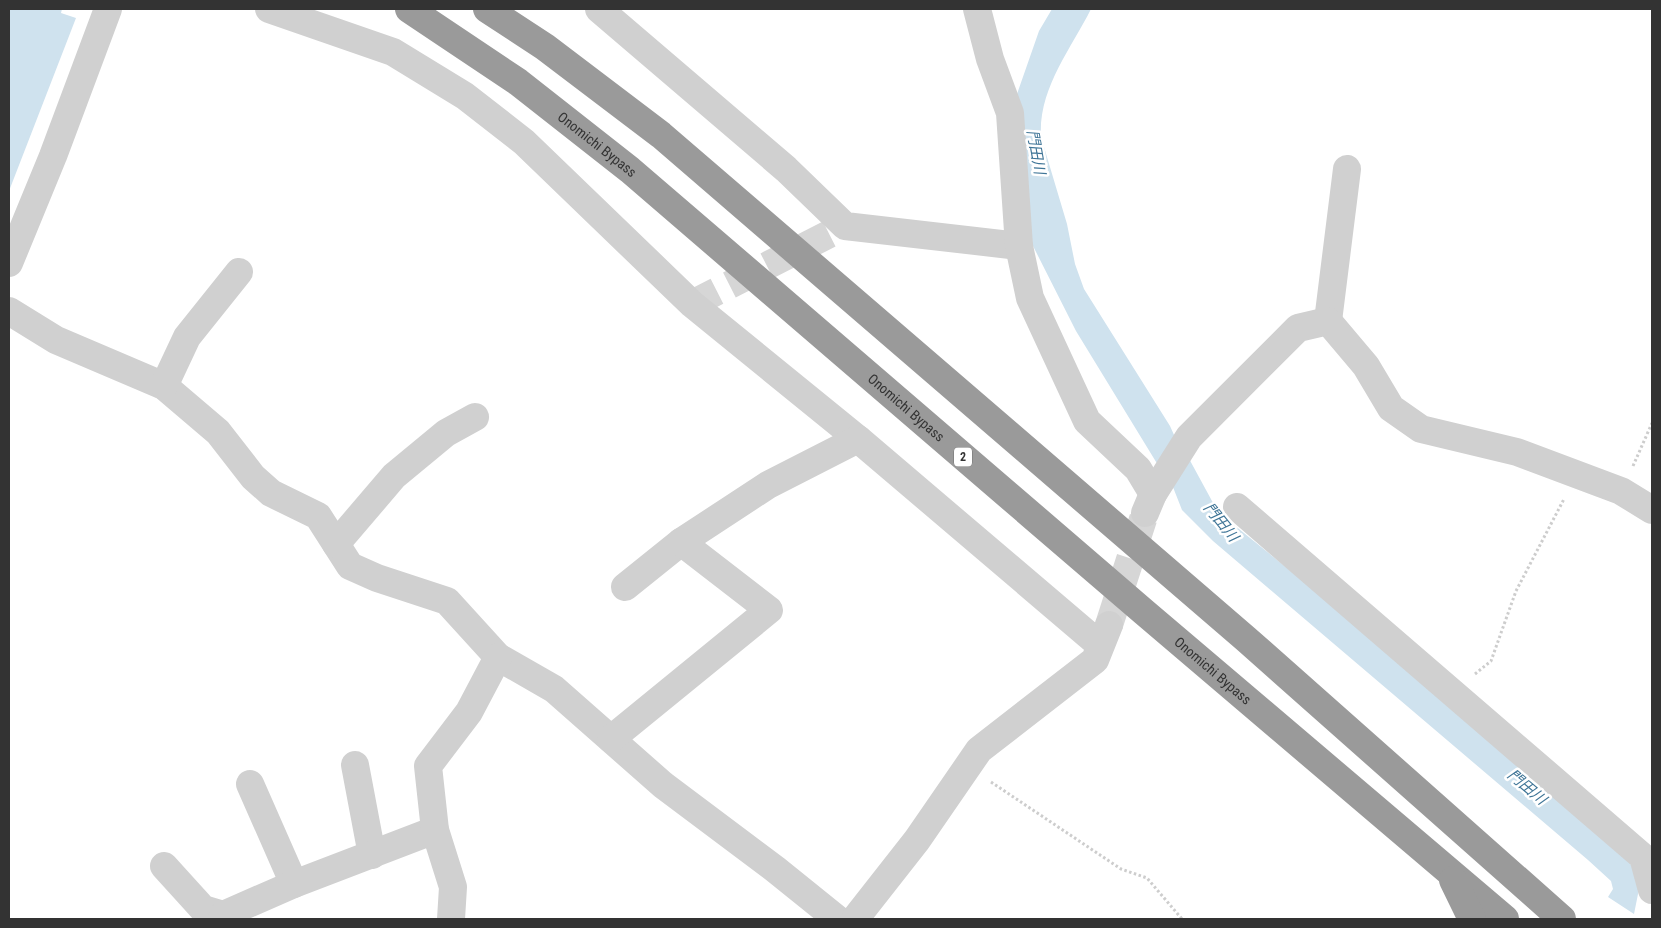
<svg xmlns="http://www.w3.org/2000/svg" width="1661" height="928" font-family="'Roboto Condensed','Noto Sans JP',sans-serif">
<style>
.water{fill:#cfe2ee}
.lines{fill:none;stroke-linecap:round;stroke-linejoin:round}
.minor-tunnel{stroke:#d6d6d6;stroke-width:28;stroke-dasharray:28 14;stroke-linecap:butt}
.path{stroke:#cdcdcd;stroke-width:3;stroke-dasharray:2.5 2.5;stroke-linecap:butt}
.minor{stroke:#d0d0d0;stroke-width:28}
.highway{stroke:#9a9a9a;stroke-width:28}
.labels{text-anchor:middle;stroke-width:5;stroke-linejoin:round;paint-order:stroke}
.shield{fill:#fff;stroke:#707070;stroke-width:1}
.shield-label{font-size:12px;font-weight:bold;fill:#333}
.street-label{font-size:14px;fill:#333;stroke:#fff}
.water-label{font-size:15px;font-style:italic;fill:#3f7597;stroke:#fff}
</style>
<rect width="100%" height="100%" fill="#fff"/>
<!-- water -->
<g class="water">
<path d="M9,9H62L61,13L76,18L9,191Z"/>
<path d="M1052,9H1091C1071,49 1038,89 1041,137L1067,224L1075,264L1084,289L1170,426L1179,446L1187,455L1218,512L1324,598L1630,863L1640,884L1634,914L1608,897L1613,889L1611,881L1588,860L1213,541L1182,510L1169,477L1161,470L1076,331L1032,244L1017,94L1039,31Z"/>
</g>
<g class="lines">
<!-- minor-tunnel -->
<g class="minor-tunnel">
<path d="M692,304L845,226"/>
<path d="M1109,625L1145,513"/>
</g>
<!-- path -->
<g class="path">
<path d="M1633,466L1652,423"/>
<path d="M1475,674L1491,661L1516,591L1564,499"/>
<path d="M991,782L1121,869L1147,878L1182,919"/>
</g>
<!-- minor -->
<g class="minor">
<path d="M269,9L393,52L465,96L524,142L692,304L858,439L1100,645"/>
<path d="M599,9L786,169L845,226L1019,246"/>
<path d="M977,9L990,59L1010,113L1019,246L1030,298L1087,421L1138,469L1153,494"/>
<path d="M9,263L53,156L108,9"/>
<path d="M9,311L56,340L164,386L218,432L253,477L271,493L318,516L350,566L377,578L447,601L498,657L554,689L663,785L775,869L837,919"/>
<path d="M1328,321L1347,169"/>
<path d="M164,386L187,337L239,272"/>
<path d="M1237,507L1643,857L1652,890"/>
<path d="M1145,513L1153,494L1189,437L1298,328L1328,321L1366,366L1391,408L1421,429L1517,452L1621,491L1652,510"/>
<path d="M336,544L394,476L446,433L475,417"/>
<path d="M625,587L681,542L768,485L858,439"/>
<path d="M611,739L769,610L681,542"/>
<path d="M355,765L372,855"/>
<path d="M250,784L294,884"/>
<path d="M164,866L203,909L223,915"/>
<path d="M222,919L223,915L294,884L435,830"/>
<path d="M451,919L453,887L435,830L428,766L469,712L498,657"/>
<path d="M855,919L917,840L979,750L1095,660L1109,625"/>
</g>
<!-- highway -->
<g class="highway">
<path id="s1" d="M409,9L518,82L630,170L1144,612L1505,919"/>
<path d="M487,9L545,47L661,135L1246,639L1562,919"/>
<path d="M1453,880L1472,919"/>
</g>
</g>
<g class="labels">
<!-- shield labels -->
<rect class="shield" x="954" y="447.5" width="18" height="19" rx="4"/>
<g class="shield-label">
<text x="963" y="461">2</text>
</g>
<!-- street labels -->
<g class="street-label">
<text dy="5" stroke="none"><textPath href="#s1" startOffset="232">Onomichi Bypass</textPath></text>
<text dy="5" stroke="none"><textPath href="#s1" startOffset="638">Onomichi Bypass</textPath></text>
<text dy="5" stroke="none"><textPath href="#s1" startOffset="1042">Onomichi Bypass</textPath></text>
</g>
<!-- water labels -->
<g class="water-label">
<text transform="translate(1036 152) rotate(80)" y="5">門田川</text>
<text transform="translate(1221 522) rotate(51)" y="5">門田川</text>
<text transform="translate(1527 787) rotate(40)" y="5">門田川</text>
</g>
</g>
<!-- border -->
<rect width="1661" height="928" fill="none" stroke="#333333" stroke-width="20"/>
</svg>
